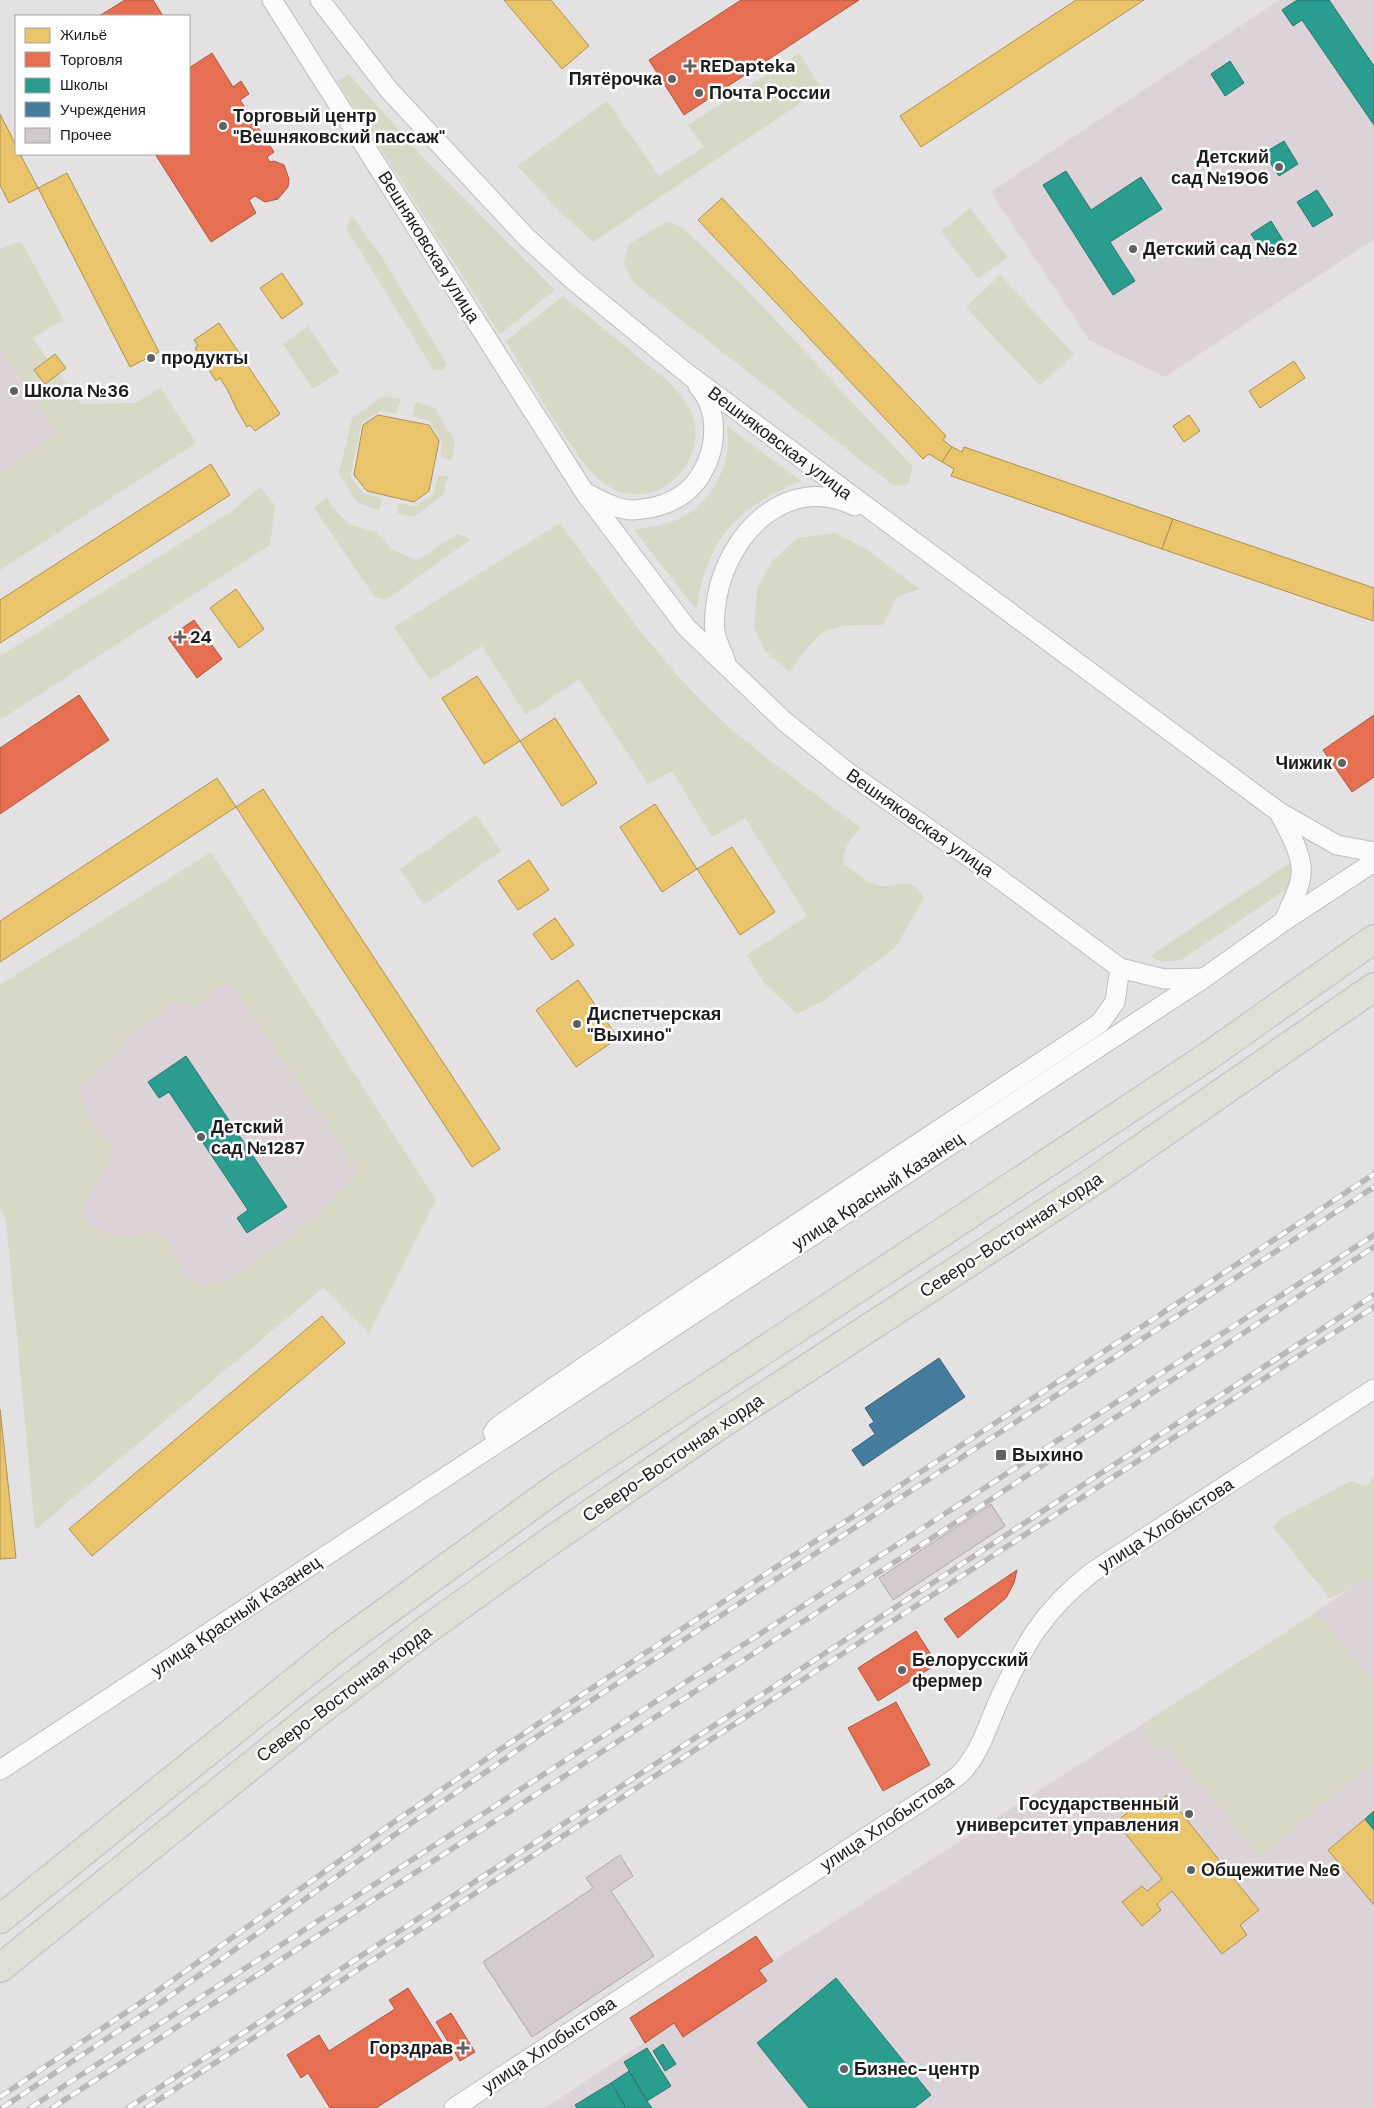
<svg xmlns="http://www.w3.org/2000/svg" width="1374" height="2108" font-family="'DM Sans',sans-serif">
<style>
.built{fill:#dbd3d8}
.green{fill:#d7d8c5;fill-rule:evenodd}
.homes{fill:#e9c46a;stroke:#ac9153}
.shops{fill:#e76f51;stroke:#aa5641}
.schools{fill:#2a9d8f;stroke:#26766c}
.public{fill:#457b9d;stroke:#395e76}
.building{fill:#d2cacf;stroke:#aba9aa}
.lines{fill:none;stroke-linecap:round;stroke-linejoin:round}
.street-casing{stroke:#bfbebf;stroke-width:21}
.primary-casing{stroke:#c0bebf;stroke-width:30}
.street{stroke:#fbfafb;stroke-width:19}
.primary{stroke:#e0e0d8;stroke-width:28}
.rail-casing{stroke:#b9b7b8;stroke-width:5.5}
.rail{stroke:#fff;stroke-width:4;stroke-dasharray:11;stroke-linecap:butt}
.poi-dot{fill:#636062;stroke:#fff;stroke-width:2}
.labels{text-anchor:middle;stroke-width:5;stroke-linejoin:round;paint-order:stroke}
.poi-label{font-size:18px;font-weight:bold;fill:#1d1b1c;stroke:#fff;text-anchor:start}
.street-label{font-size:18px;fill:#1d1b1c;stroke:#fff}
</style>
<rect width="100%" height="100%" fill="#e4e1e3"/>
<!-- built -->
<g class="built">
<path d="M1279,0H1374V239L1165,377L1089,340L991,192Z"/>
<path d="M0,349L57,433L0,472Z"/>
<path d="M239,939L400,1169L163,1335L3,1105Z"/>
<path d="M1374,1571V2108H545L674,2023L683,2036L767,1982L759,1970L1308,1618Z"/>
</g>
<!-- green -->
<g class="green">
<path d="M799,53L822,89L593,242L559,211L517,166L607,101L659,176L704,147L688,125Z"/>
<path d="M349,74L420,154L555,290L500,334L337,81Z"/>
<path d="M970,208L1007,257L978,279L941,231Z"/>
<path d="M352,216L381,256L447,364L443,370L433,369L346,228Z"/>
<path d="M666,222L675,224L685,230L745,288L913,467L909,483L894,486L634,283L623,264L629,244Z"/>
<path d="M21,241L64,320L32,338L81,404L135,403L161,388L196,443L0,570V472L57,433L0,349V249Z"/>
<path d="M1000,275L1074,354L1040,386L966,307Z"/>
<path d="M563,296L669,382C679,394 693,408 695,424C701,475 646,516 602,482C588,471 579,455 568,441C546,408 526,375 506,341Z"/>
<path d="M308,326L339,372L313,389L283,344Z"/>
<path d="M383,396L401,399L396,414L382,410L362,422L350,476L363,493L382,499L379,510L358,503L339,474L352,418Z"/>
<path d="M416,402L435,408L455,442L452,460L440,457L442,443L429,421L412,416Z"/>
<path d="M727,426L801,481C738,508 708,536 697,606L695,608L634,530C650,527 664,525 679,519C713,503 733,462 727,426Z"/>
<path d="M438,476L448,477L443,495L414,517L397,513L399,503L415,506L433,494Z"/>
<path d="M260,487L275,505L270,545L0,720V656L232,511Z"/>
<path d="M327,497L333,508L349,524L376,532L392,549L417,561L457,534L471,539L386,600L375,597L314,508Z"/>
<path d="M560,523C612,594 663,668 729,727C771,763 817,795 861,828C850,838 843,849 843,864C853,870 865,881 876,885C898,890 910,873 924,898L895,948L823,1001L797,1014L764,983L747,955L807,916L745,818L712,837L672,771L648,784L579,679L526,715L482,646L430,680L394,627Z"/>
<path d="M835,533L866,549L919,589L897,597L883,625C862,625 832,622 816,638C806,648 798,661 790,672L765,651L754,627L757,589L772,561L797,538Z"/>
<path d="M476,815L501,851L424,905L400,869Z"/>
<path d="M211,852L436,1200L369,1333L323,1288L35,1530L6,1219L0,1210V985ZM230,983L358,1171L318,1215L234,1277L213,1284H198L184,1276L171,1245L161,1234L147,1231L133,1237H117L91,1226L81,1215C87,1191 104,1175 114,1152C107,1134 105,1140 95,1128C85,1116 82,1102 80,1087L120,1050L126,1038L171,1004L199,1006L219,987Z"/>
<path d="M1291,862C1294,874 1293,880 1285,890L1181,960L1161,962L1150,956Z"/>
<path d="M1374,1476V1575L1330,1599L1273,1527L1282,1518L1351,1481L1366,1486Z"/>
<path d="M1316,1613L1374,1682V1763L1260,1857L1169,1748L1154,1747L1141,1725Z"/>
</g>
<!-- homes -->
<g class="homes">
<path d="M504,0H551L589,46L562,69Z"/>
<path d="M1076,0H1144L921,147L900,116Z"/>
<path d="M0,114L16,145V154H20L38,188L9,203L0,185Z"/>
<path d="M67,173L159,352L130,367L38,188Z"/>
<path d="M722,198L946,436L943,440L952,447L942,462L929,454L923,459L698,220Z"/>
<path d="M282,273L303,304L282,319L260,288Z"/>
<path d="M219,323L280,414L255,431L250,425L247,427L237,410L228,391L220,378L216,381L195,348L198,346L194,340Z"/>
<path d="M55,354L66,368L45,384L34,370Z"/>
<path d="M1294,361L1305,378L1260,408L1249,391Z"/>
<path d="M378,415L429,425L439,441L429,491L414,502L367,491L354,475L363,425Z"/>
<path d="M1189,415L1200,431L1184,442L1173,426Z"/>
<path d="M952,447L962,452L964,447L1173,519L1162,549L951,476L954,469L942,462Z"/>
<path d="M211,464L230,495L0,643V600Z"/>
<path d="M1173,519L1374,588L1373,621L1162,549Z"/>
<path d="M236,589L264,629L239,648L210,608Z"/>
<path d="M477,676L520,741L484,764L442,698Z"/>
<path d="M555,718L597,783L562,806L520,741Z"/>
<path d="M217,778L236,807L0,962V921Z"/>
<path d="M263,789L500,1149L472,1167L236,807Z"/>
<path d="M655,804L697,869L662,892L620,827Z"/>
<path d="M732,847L775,912L740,935L697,869Z"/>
<path d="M529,860L549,890L518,910L498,881Z"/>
<path d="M555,918L574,945L552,960L533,934Z"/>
<path d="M578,980L618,1038L576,1067L536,1010Z"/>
<path d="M322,1316L345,1343L92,1556L69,1529Z"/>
<path d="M0,1409L16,1558L0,1559Z"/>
<path d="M1167,1795L1259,1910L1240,1925L1247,1935L1222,1954L1172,1891L1157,1904L1161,1910L1142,1926L1122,1902L1142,1886L1147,1891L1162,1879L1116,1822L1145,1798L1153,1807Z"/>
<path d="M1365,1819L1374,1830V1905L1328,1850Z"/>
</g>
<!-- shops -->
<g class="shops">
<path d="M125,0H153L163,16H99Z"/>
<path d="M741,0H859L684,115L649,60Z"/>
<path d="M212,53L233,87L241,81L249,94L240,100L274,152L267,157L270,162L274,161L284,165L289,179L288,187L278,199L265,202L255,196L249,200L256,213L211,242L155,154H189V68Z"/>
<path d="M194,620L222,659L197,678L168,638Z"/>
<path d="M79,695L109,740L0,814V748Z"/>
<path d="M1374,715V777L1352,792L1323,750Z"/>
<path d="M1017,1570L1014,1583L1006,1598L958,1638L944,1619Z"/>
<path d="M916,1631L937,1664L878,1701L858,1668Z"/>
<path d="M896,1702L930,1765L883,1791L848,1728Z"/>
<path d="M756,1936L773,1961L759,1970L767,1981L683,2037L674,2023L645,2043L630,2018Z"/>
<path d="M408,1988L453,2059L376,2108H330L308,2073L301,2078L287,2055L319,2035L329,2051L395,2009L389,2000Z"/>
<path d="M451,2013L475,2052L460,2061L436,2022Z"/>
</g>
<!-- schools -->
<g class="schools">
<path d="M1297,0H1329L1374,66V125L1302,20L1293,26L1282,10Z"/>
<path d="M1230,61L1244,83L1225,96L1211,74Z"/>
<path d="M1284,141L1298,164L1279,176L1264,153Z"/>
<path d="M1066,171L1091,210L1141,177L1162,209L1110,242L1135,281L1113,295L1043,185Z"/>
<path d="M1317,190L1333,215L1313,227L1297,202Z"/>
<path d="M1271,221L1286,245L1267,258L1251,234Z"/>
<path d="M186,1056L287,1207L247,1233L237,1218L248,1210L169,1092L159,1098L148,1082Z"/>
<path d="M1374,1811V1830L1365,1819Z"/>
<path d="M836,1978L931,2095L914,2108H809L757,2043Z"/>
<path d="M663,2044L676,2064L665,2071L653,2051Z"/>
<path d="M647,2048L671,2086L647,2101L624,2062Z"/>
<path d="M629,2071L647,2101L652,2108H626L611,2083Z"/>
<path d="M611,2083L626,2108H577L575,2105Z"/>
</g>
<!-- public -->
<path class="public" d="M939,1358L965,1397L863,1466L852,1450L875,1434L869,1425L874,1422L865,1408Z"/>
<!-- building -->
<g class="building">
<path d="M991,1504L1005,1526L893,1600L879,1578Z"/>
<path d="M620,1855L633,1876L611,1891L654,1956L532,2037L483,1962L593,1888L586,1878Z"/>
</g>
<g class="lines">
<defs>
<g id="street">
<path d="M272,0L585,493L686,627L784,721L846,771L993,874L1120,968L1164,979L1203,978"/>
<path d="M320,0L389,90L526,237L573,280L689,375L1279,812L1337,845L1374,852"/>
<path d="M586,493C600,500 617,510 633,510C651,509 671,504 686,492C716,467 724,415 698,386"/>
<path d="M726,663C723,653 716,641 715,631C713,620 716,607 717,597C729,532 788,473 855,506"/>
<path d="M1279,812C1289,833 1306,858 1300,881C1297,895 1289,908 1284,921"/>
<path d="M493,1433L497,1427C696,1288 899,1157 1100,1023L1115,1002L1120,968"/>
<path d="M0,1770L1204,978L1284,921L1374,862"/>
<path d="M454,2108L920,1802C933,1793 949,1784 961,1773C979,1755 988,1725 998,1702C1024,1645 1042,1612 1091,1573L1374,1389"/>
</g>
<g id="primary">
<path d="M0,1919L340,1645L556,1488L1204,1059L1374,939"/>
<path d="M0,1968L309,1719L425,1631L552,1540L717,1427L1097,1179L1374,987"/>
</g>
</defs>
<!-- street casing -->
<use href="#street" class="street-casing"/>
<!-- primary casing -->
<use href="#primary" class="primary-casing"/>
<!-- street -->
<use href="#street" class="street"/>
<!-- primary -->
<use href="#primary" class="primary"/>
<defs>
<g id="rail">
<path d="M0,2097L152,1995L394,1822L551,1715L1374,1174"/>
<path d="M2,2108L159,2004L400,1831L557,1723L1374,1187"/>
<path d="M30,2108L1374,1235"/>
<path d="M52,2108L955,1523L1374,1247"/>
<path d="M128,2108L1374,1295"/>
<path d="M146,2108L1374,1307"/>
</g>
</defs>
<!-- rail casing -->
<use href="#rail" class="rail-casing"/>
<!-- rail -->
<use href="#rail" class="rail"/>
</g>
<!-- markers -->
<g class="poi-dot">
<path d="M687.5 58.5h5v5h5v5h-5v5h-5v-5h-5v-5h5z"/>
<circle cx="672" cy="79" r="5"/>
<circle cx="699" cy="93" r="5"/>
<circle cx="223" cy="126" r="5"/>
<circle cx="1279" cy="167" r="5"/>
<circle cx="1133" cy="249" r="5"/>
<circle cx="151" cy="358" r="5"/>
<circle cx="14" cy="391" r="5"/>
<path d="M177.5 629.5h5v5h5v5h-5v5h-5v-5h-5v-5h5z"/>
<circle cx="1342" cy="763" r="5"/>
<circle cx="577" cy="1024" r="5"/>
<circle cx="201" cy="1137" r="5"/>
<rect x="995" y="1449" width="12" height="12" rx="2.5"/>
<circle cx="902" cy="1670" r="5"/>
<circle cx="1189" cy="1814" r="5"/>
<circle cx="1191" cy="1870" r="5"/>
<path d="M460.5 2040.5h5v5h5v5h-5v5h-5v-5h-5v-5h5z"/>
<circle cx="844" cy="2069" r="5"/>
</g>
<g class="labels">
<!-- poi labels -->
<g class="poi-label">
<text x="700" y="72">REDapteka</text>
<text x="662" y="85" text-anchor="end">Пятёрочка</text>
<text x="709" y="99">Почта России</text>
<text x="233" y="122">Торговый центр<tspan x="233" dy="21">"Вешняковский пассаж"</tspan></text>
<text x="1269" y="163" text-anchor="end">Детский<tspan x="1269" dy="21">сад №1906</tspan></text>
<text x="1143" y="255">Детский сад №62</text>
<text x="161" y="364">продукты</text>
<text x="24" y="397">Школа №36</text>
<text x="190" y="643">24</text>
<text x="1332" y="769" text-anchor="end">Чижик</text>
<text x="587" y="1020">Диспетчерская<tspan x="587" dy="21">"Выхино"</tspan></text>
<text x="211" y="1133">Детский<tspan x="211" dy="21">сад №1287</tspan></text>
<text x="1012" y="1461">Выхино</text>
<text x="912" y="1666">Белорусский<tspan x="912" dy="21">фермер</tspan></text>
<text x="1179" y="1810" text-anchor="end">Государственный<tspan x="1179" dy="21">университет управления</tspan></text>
<text x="1201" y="1876">Общежитие №6</text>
<text x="453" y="2054" text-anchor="end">Горздрав</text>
<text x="854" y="2075">Бизнес-центр</text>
</g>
<!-- street labels -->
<g class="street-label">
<text transform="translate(429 247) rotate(58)" y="6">Вешняковская улица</text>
<text transform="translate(780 443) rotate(37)" y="6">Вешняковская улица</text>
<text transform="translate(920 823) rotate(35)" y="6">Вешняковская улица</text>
<text transform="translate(878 1191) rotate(-33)" y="6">улица Красный Казанец</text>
<text transform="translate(1011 1235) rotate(-33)" y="6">Северо-Восточная хорда</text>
<text transform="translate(673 1458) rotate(-34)" y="6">Северо-Восточная хорда</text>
<text transform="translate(1166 1525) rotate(-33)" y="6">улица Хлобыстова</text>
<text transform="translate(236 1616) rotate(-34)" y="6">улица Красный Казанец</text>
<text transform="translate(344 1694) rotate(-37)" y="6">Северо-Восточная хорда</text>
<text transform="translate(887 1823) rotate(-34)" y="6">улица Хлобыстова</text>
<text transform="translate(549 2045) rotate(-34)" y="6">улица Хлобыстова</text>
</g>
</g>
<!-- legend -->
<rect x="15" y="15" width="175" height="140" fill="#ffffff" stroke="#a5a4a4"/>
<rect x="25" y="28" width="25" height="15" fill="#e9c46a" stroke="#a5a4a4"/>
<text x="60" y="40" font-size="15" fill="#1d1b1c">Жильё</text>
<rect x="25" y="52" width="25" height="15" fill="#e76f51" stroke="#a5a4a4"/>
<text x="60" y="65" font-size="15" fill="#1d1b1c">Торговля</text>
<rect x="25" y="78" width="25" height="15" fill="#2a9d8f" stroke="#a5a4a4"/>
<text x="60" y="90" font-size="15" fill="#1d1b1c">Школы</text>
<rect x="25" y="102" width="25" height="15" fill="#457b9d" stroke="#a5a4a4"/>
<text x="60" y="115" font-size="15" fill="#1d1b1c">Учреждения</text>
<rect x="25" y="128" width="25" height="15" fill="#d2cacf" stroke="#a5a4a4"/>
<text x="60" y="140" font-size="15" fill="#1d1b1c">Прочее</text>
</svg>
